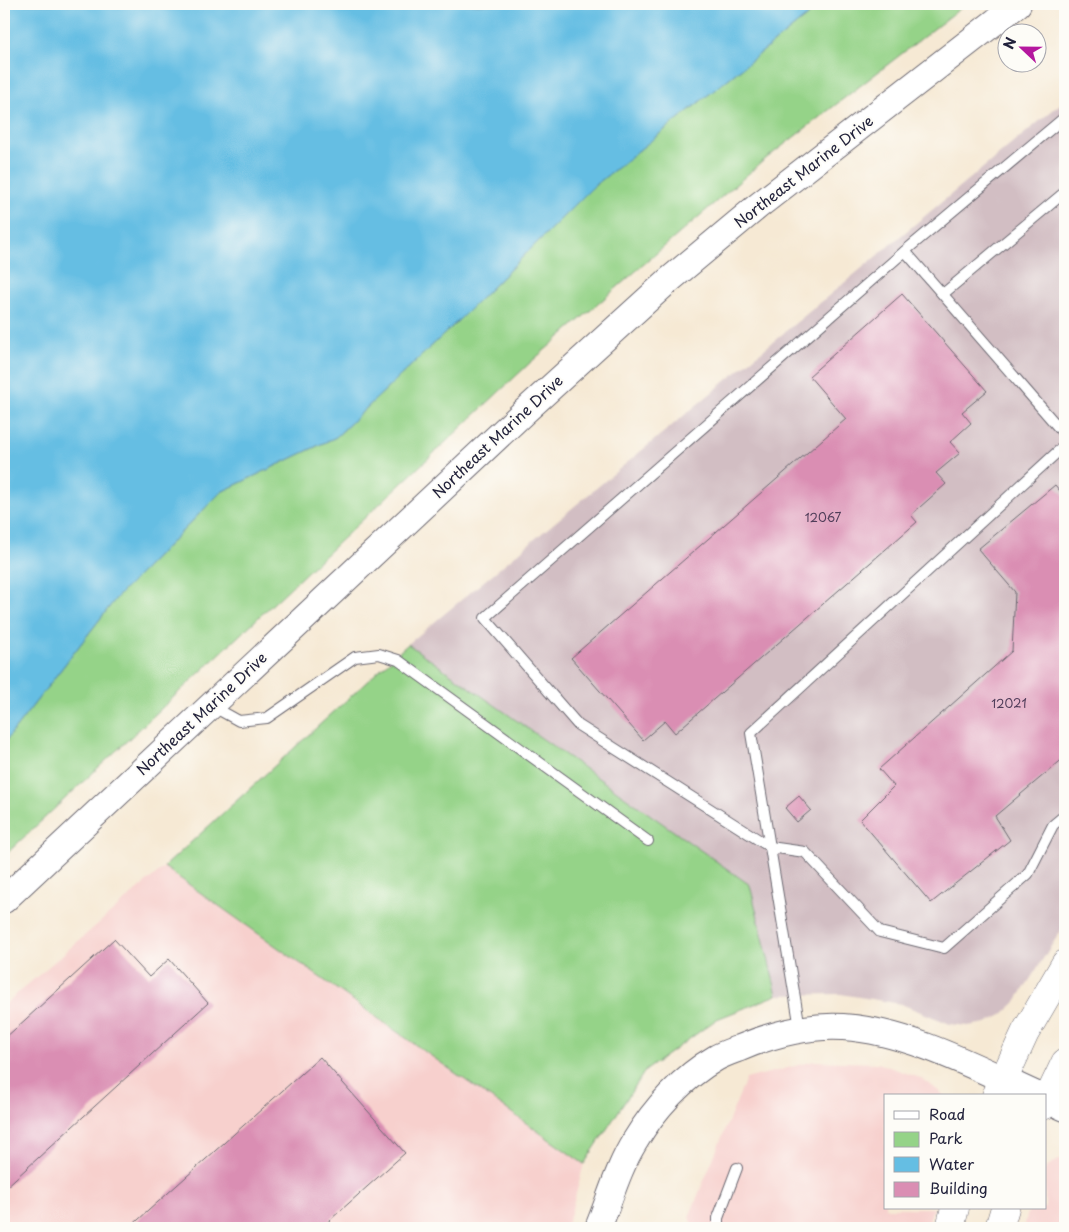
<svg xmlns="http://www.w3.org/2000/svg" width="1069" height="1232" font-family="'Playpen Sans',sans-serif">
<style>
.built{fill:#f7d0cd}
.industrial{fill:#d2bec3}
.green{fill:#95d388;stroke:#5c7a62}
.water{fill:#65bee3;stroke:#44708f}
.building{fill:#da8eb3}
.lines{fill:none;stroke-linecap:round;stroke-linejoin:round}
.lane-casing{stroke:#6c6871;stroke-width:12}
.secondary-casing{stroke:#6c6871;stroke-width:28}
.primary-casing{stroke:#6c6871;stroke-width:29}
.lane{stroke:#fff;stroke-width:10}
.secondary{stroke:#fff;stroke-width:26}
.primary{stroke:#fff;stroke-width:28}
.labels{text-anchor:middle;stroke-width:4;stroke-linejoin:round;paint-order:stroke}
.number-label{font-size:12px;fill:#503d59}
.street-label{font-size:15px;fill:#22223b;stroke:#fdfcf7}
</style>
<rect width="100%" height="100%" fill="#fdfcf7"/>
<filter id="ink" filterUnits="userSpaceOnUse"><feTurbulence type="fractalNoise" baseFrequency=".02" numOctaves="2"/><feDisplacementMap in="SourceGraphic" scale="10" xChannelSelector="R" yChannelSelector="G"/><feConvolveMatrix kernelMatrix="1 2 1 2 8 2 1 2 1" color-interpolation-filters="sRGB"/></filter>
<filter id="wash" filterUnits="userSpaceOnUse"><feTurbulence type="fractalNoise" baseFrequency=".0096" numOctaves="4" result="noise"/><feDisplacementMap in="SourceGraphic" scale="20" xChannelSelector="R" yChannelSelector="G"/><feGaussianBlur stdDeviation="1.12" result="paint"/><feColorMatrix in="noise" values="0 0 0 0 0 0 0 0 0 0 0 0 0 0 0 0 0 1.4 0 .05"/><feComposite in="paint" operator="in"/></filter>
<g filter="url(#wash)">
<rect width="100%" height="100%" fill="#f6e9d4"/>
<!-- built -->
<g class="built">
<path d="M164,867L584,1164L569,1220L564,1228H4V1005Z"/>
<path d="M814,1061L878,1063L923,1079L945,1096H885V1208H933L927,1228H693L689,1217L746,1079Z"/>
<path d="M1065,1157V1228H1024L1029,1208H1045V1170L1049,1165Z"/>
</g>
<!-- industrial -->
<path class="industrial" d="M1065,100V924L1015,1003L1002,1015L986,1023L968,1026L950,1024L901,1004L841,994L777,995L750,885L408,644Z"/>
<!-- green -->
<g class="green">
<path d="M822,4H966L763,161L531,362L4,856V743L117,597L221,492L336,437L462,317L593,187Z"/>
<path d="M408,644L750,885L777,995L717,1019L645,1071L584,1164L164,867Z"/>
</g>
<!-- water -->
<path class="water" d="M4,4H822L593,187L462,317L336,437L221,492L117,597L4,743Z"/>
<g id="blocks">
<!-- building -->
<g class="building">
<path d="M902,294L987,391L962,412L971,423L950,442L960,453L936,473L946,484L911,515L917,522L675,733L665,721L643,740L571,658L846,419L809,376Z"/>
<path d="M1055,485L1065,497V757L995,816L1010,840L931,903L860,820L894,786L879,769L1012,651L1015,592L978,549Z"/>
<path d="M799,796L811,810L797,822L785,808Z"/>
<path d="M114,939L149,977L169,959L208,1003L4,1189V1039Z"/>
<path d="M320,1057L405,1153L321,1228H129Z"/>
</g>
</g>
</g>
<g filter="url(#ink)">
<use href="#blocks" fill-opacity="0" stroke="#6c6871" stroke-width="1"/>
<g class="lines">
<defs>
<g id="lane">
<path d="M905,251L1065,117"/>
<path d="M943,294L1065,192"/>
<path d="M1065,435L905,251L485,618L578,725L770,847L805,852L880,932L944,948L1028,874L1053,825L1065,815"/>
<path d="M212,706L239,721L267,718L355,657L379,654L398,660L648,841"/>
<path d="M800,1028L751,733L1065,445"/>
<path d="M718,1228V1218L737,1168"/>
</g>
<g id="secondary">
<path d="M4,900L524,412L668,281L758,206L1018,4"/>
<path d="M1045,1099L1065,1108"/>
<path d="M598,1228C610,1199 618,1168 635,1141C654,1109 683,1077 716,1058C723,1054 732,1051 740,1048C773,1034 808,1025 843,1027C909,1031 979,1069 1039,1096"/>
</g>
<g id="primary">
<path d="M996,1096L1025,1033L1065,964"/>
<path d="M1045,1105L1065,1063"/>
<path d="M950,1228L955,1208"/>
<path d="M999,1228L1005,1208"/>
</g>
</defs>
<!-- lane casing -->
<use href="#lane" class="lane-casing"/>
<!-- secondary casing -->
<use href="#secondary" class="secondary-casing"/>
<!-- primary casing -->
<use href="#primary" class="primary-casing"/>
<!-- lane -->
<use href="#lane" class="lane"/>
<!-- secondary -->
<use href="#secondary" class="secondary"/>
<!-- primary -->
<use href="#primary" class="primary"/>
</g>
</g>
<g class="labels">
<!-- number labels -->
<g class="number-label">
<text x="823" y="522">12067</text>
<text x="1009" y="708">12021</text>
</g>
<!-- street labels -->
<g class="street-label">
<text transform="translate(804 172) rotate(-38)" y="5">Northeast Marine Drive</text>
<text transform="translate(498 437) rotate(-43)" y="5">Northeast Marine Drive</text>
<text transform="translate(202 714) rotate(-43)" y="5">Northeast Marine Drive</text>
</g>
</g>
<!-- margin -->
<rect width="1069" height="1232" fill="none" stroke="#fdfcf7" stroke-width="20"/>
<!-- legend -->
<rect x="884" y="1094" width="162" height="115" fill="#fdfcf7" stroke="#a5a5ac"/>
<rect x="894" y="1111" width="25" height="8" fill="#ffffff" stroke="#a5a5ac"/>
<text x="929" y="1120" font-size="15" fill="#22223b">Road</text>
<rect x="894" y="1132" width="25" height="15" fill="#95d388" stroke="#a5a5ac"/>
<text x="929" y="1144" font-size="15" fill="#22223b">Park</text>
<rect x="894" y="1157" width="25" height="15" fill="#65bee3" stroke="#a5a5ac"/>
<text x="929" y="1170" font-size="15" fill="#22223b">Water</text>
<rect x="894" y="1182" width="25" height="15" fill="#da8eb3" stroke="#a5a5ac"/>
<text x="929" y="1194" font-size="15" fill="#22223b">Building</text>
<!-- north arrow -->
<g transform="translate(1022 48) rotate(292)"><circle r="24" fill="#fdfcf7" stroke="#a5a5ac"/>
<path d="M0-4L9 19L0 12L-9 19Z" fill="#b5179e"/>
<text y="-8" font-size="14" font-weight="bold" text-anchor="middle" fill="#22223b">N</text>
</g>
</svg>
